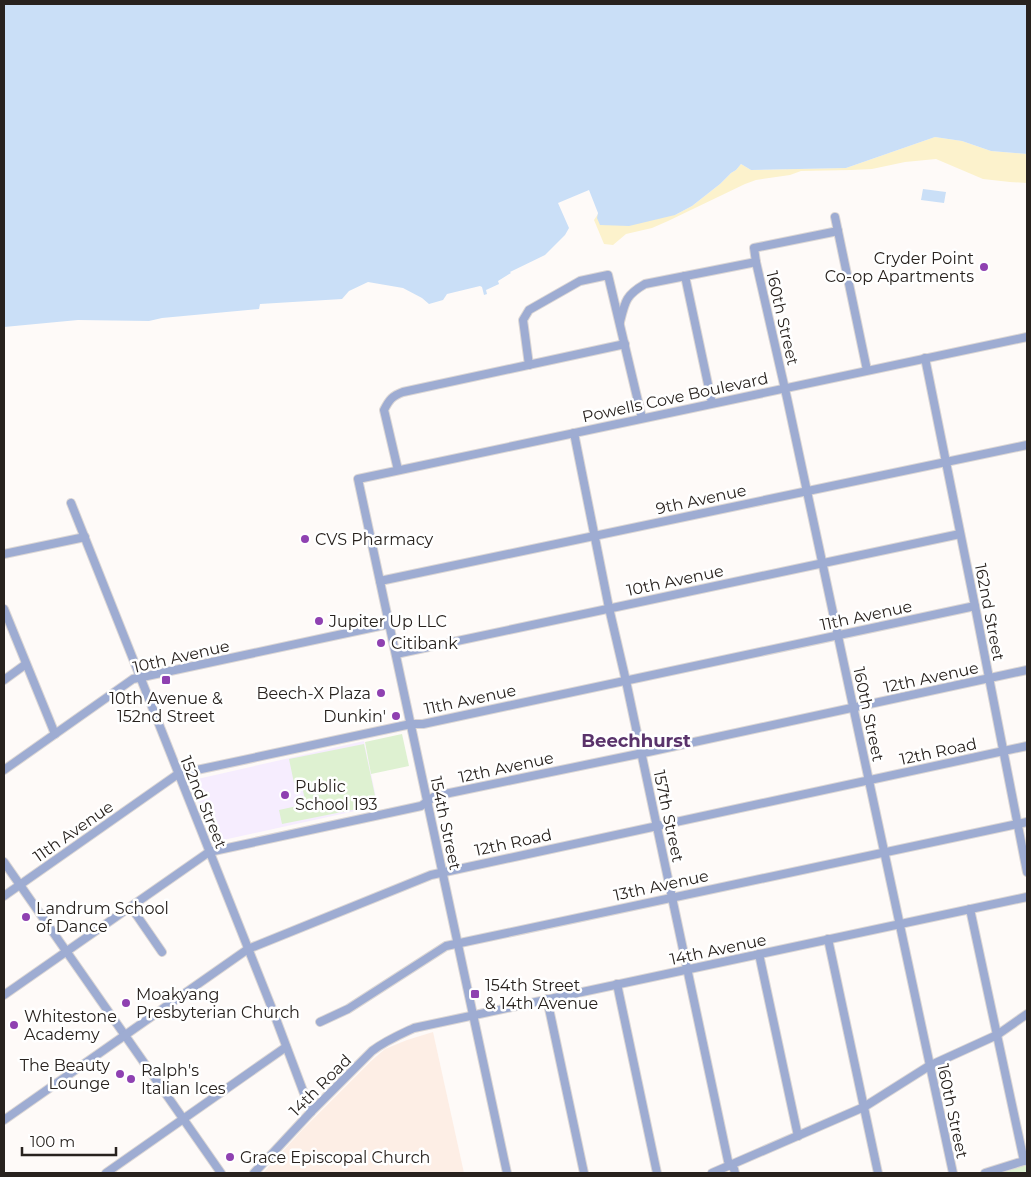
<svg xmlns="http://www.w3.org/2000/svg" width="1031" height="1177" font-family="Montserrat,sans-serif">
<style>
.built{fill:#fdeee5}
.education{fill:#f6edfe}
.green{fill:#def1d1}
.sand{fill:#fcf2cc}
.water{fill:#cadff7}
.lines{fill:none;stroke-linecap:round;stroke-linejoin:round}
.minor-casing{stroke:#dcd7d5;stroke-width:10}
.minor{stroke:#9eacd2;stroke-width:8}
.poi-dot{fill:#8f41b1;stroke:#fff;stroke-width:2}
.labels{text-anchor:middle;stroke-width:5;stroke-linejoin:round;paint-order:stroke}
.poi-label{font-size:16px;fill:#28221e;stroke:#fff;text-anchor:start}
.street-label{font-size:16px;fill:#28221e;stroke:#fff}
.neighbourhood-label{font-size:18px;font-weight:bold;fill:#5a336b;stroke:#fff}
</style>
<rect width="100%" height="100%" fill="#fefaf8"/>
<!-- built -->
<path class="built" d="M433,1032L464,1173H263L303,1129L370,1062L385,1049L407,1040Z"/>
<!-- education -->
<path class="education" d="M364,741L378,806L214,842L191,783L193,780Z"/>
<!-- green -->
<g class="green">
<path d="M402,734L409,766L371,774L365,742Z"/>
<path d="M364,744L377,805L282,824L279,810L306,804L301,782L294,783L289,759Z"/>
<path d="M1027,1164V1173H1000Z"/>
</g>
<!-- sand -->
<path class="sand" d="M935,137L962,141L991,151L1027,154V183L1010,182L983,179L936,159L905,162L872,169L851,170L801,171L790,175L756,180L745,184L668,221L652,228L626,234L613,245L604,244L594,220L598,214L675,215L692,206L720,184L731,173L736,170L741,164L751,170L846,168Z"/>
<!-- water -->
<g class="water">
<path d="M4,4H1027V154L991,151L962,141L935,137L846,168L751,170L741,164L736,170L731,173L720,184L692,206L675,215L629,226L600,225L597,218L598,213L589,190L558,203L569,228L565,235L545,255L510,272L511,273L498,281L499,284L486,290L487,294L484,295L482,287L480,286L447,294L443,300L429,304L422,298L403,288L368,282L349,291L342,299L260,304L259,309L162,318L149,321L78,320L4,327Z"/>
<path d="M923,189L946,192L944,203L921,200Z"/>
</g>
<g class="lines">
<defs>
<g id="minor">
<path d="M835,217L867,370"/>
<path d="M756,262L787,398L953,1173"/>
<path d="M685,276L712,403"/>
<path d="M620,322C625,301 626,295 645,284L756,262L754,248L838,231"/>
<path d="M925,358L975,606L1027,872"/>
<path d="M529,365L523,320L529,310L536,306L580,281L608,275L642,418"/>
<path d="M574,433L609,608L626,681L728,1161L734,1169L735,1173"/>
<path d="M398,470L384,410C389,400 392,396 403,392L625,344"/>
<path d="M71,503L273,1011L311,1112"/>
<path d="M4,554L85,537"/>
<path d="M380,581L1027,445"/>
<path d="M4,609L55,734"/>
<path d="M396,654L960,534"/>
<path d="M4,680L26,664"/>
<path d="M4,770L133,679L389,624"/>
<path d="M4,862L221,1173"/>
<path d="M4,896L178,774L411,724H423L975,606"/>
<path d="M131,907L162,952"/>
<path d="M970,909L1024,1161"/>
<path d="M828,939L878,1173"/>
<path d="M759,954L798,1136"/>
<path d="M617,984L657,1173"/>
<path d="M4,995L209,852L421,806L435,796L648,752L1027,670"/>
<path d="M547,999L584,1173"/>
<path d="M320,1022L348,1009L446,946L1027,822"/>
<path d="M4,1120L248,949L431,875L1027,746"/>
<path d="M106,1173L286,1047"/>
<path d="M254,1173L311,1112L372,1051C385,1041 399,1035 414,1028L1027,897"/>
<path d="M507,1173L358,479L1027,337"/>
<path d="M712,1173L864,1107L929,1066L997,1035L1027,1014"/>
<path d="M985,1173L1027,1160"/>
</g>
</defs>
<!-- minor casing -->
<use href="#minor" class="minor-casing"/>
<!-- minor -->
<use href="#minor" class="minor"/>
</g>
<!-- markers -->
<g class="poi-dot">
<circle cx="984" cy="267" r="5"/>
<circle cx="305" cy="539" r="5"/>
<circle cx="319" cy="621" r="5"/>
<circle cx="381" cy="643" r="5"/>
<rect x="161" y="675" width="10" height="10" rx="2.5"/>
<circle cx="381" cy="693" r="5"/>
<circle cx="396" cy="716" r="5"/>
<circle cx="285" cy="795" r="5"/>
<circle cx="26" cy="917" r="5"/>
<rect x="470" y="989" width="10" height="10" rx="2.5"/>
<circle cx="126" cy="1003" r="5"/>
<circle cx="14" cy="1025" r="5"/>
<circle cx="120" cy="1074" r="5"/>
<circle cx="131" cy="1079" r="5"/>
<circle cx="230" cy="1157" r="5"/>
</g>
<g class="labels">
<!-- poi labels -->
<g class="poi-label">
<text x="974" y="264" text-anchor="end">Cryder Point<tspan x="974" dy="18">Co-op Apartments</tspan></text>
<text x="315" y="545">CVS Pharmacy</text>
<text x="329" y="627">Jupiter Up LLC</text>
<text x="391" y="649">Citibank</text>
<text x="371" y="699" text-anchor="end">Beech-X Plaza</text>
<text x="166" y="704" text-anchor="middle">10th Avenue &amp;<tspan x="166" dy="18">152nd Street</tspan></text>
<text x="386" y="722" text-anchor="end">Dunkin'</text>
<text x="295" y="792">Public<tspan x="295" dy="18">School 193</tspan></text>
<text x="36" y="914">Landrum School<tspan x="36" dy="18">of Dance</tspan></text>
<text x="485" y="991">154th Street<tspan x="485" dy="18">&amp; 14th Avenue</tspan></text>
<text x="136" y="1000">Moakyang<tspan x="136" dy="18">Presbyterian Church</tspan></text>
<text x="24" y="1022">Whitestone<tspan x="24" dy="18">Academy</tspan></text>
<text x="110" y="1071" text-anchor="end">The Beauty<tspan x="110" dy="18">Lounge</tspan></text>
<text x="141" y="1076">Ralph's<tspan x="141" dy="18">Italian Ices</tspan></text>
<text x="240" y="1163">Grace Episcopal Church</text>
</g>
<!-- street labels -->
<g class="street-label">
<text transform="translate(783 318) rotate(77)" y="6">160th Street</text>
<text transform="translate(675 397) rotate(-12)" y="6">Powells Cove Boulevard</text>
<text transform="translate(701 499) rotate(-12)" y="6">9th Avenue</text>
<text transform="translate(675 580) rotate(-12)" y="6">10th Avenue</text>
<text transform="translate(990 612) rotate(79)" y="6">162nd Street</text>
<text transform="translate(866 615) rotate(-12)" y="6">11th Avenue</text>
<text transform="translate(181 656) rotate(-13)" y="6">10th Avenue</text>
<text transform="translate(931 677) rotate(-12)" y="6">12th Avenue</text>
<text transform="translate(470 699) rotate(-12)" y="6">11th Avenue</text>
<text transform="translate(869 714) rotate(78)" y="6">160th Street</text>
<text transform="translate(938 751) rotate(-12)" y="6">12th Road</text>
<text transform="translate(506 767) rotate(-12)" y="6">12th Avenue</text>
<text transform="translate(204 802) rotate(68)" y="6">152nd Street</text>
<text transform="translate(669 816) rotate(78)" y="6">157th Street</text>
<text transform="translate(446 823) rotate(78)" y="6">154th Street</text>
<text transform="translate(73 831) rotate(-35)" y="6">11th Avenue</text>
<text transform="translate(513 842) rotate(-12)" y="6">12th Road</text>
<text transform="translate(661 885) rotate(-12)" y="6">13th Avenue</text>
<text transform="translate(718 949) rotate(-12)" y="6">14th Avenue</text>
<text transform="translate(320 1085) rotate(-45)" y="6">14th Road</text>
<text transform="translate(953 1111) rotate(78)" y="6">160th Street</text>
</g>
<!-- neighbourhood labels -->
<g class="neighbourhood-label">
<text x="636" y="747">Beechhurst</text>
</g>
</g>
<!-- border -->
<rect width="1031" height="1177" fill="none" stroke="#28221e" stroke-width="10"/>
<!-- scale -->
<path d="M22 1147v8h94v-8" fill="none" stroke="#28221e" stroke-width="2.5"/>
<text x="30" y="1147" font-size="15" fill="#28221e" stroke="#ffffff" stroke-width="4" paint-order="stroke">100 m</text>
</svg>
